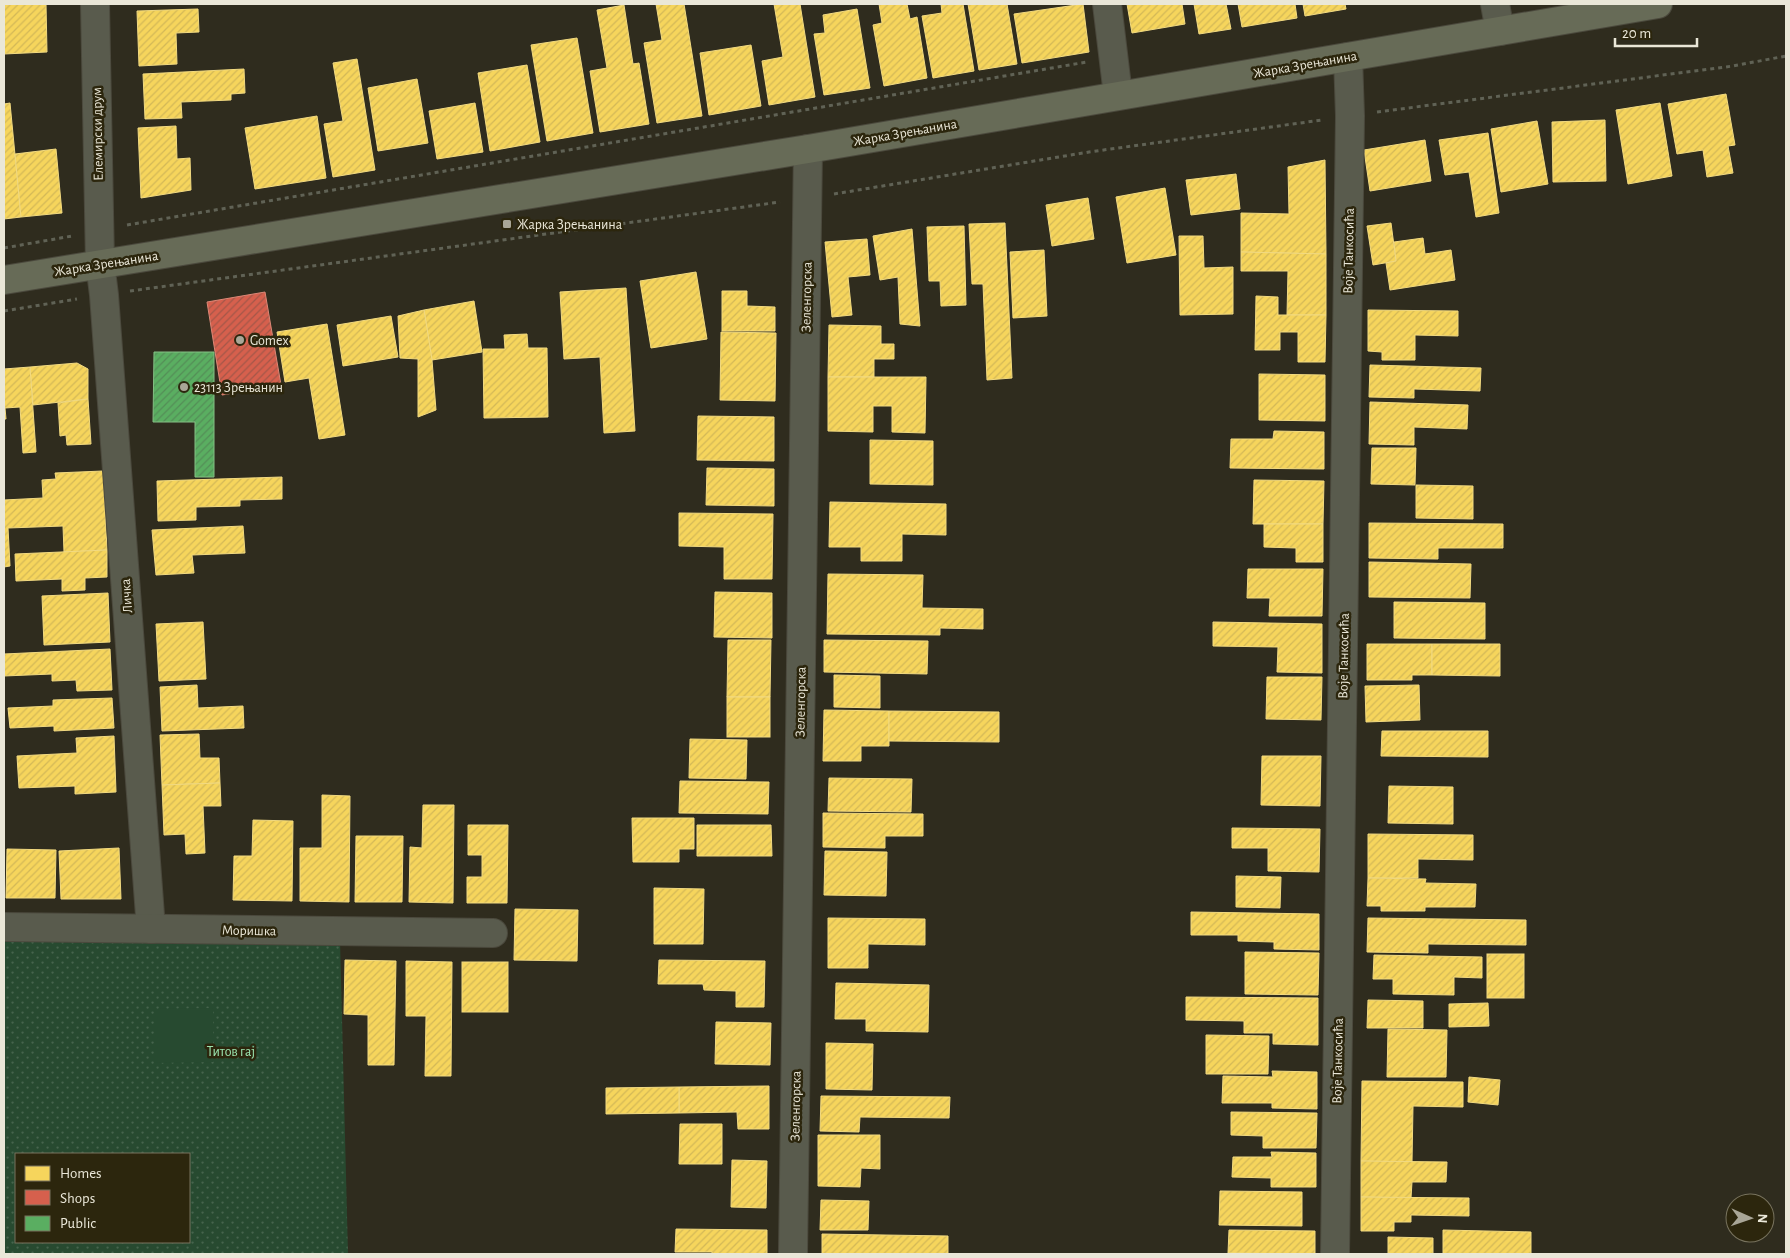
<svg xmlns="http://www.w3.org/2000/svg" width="1790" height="1258" font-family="'Alegreya Sans',sans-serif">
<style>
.grass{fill:url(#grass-dots);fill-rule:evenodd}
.pitch{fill:#274a30}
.homes{fill:url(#homes-hatch);stroke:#f2da81}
.shops{fill:url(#shops-hatch);stroke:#dc8877}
.public{fill:url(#public-hatch);stroke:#85bf85}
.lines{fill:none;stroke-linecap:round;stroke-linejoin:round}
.minor-casing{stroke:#4b493d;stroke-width:30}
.major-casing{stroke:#4b493d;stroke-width:30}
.path{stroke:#606255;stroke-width:3;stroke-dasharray:4 4;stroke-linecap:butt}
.minor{stroke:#595b4d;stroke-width:28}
.major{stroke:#676b57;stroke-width:28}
.poi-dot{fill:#a9a697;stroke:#2c260d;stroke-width:2}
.labels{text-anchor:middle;stroke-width:5;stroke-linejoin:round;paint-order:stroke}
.street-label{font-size:14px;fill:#eae7d8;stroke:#2c260d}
.poi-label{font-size:14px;fill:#eae7d8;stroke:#2c260d;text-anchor:start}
.park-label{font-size:14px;fill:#9ae4af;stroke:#2c260d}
</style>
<defs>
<pattern id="grass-dots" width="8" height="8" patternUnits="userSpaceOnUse" patternTransform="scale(1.25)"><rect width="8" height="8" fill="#274a30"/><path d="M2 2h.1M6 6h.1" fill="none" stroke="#46644d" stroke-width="1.8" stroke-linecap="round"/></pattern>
<pattern id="homes-hatch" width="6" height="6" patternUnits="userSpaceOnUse" patternTransform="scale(1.25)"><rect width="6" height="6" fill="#f6d55c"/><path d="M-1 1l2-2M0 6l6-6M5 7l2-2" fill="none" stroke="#d3b857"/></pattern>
<pattern id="shops-hatch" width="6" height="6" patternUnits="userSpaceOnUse" patternTransform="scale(1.25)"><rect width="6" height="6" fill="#d6604d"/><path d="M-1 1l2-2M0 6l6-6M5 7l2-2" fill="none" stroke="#a45749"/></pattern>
<pattern id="public-hatch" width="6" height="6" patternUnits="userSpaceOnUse" patternTransform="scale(1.25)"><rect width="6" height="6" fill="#5aae61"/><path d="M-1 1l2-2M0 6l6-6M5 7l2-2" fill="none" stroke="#548e57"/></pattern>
</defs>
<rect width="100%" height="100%" fill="#2f2c1e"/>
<!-- grass -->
<path class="grass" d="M4,937L340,940L348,1254H4ZM16,1154H189V1242H16Z"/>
<!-- pitch -->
<path class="pitch" d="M213,1008V1062L154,1063V1009Z"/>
<!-- homes -->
<g class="homes">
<path d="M4,4H46L47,52L4,54Z"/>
<path d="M656,4H684L702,116L657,123L644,43L662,40Z"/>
<path d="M774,4H800L815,97L769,105L762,61L783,57Z"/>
<path d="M879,4H907L910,19L917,17L927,78L884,86L873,25L882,23Z"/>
<path d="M941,4H963L974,71L933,78L922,16L942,13Z"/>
<path d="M968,4H1007L1017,64L979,70Z"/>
<path d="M1083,4L1089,52L1022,63L1014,14Z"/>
<path d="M1127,4H1182L1185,24L1132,33Z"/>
<path d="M1194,4H1226L1231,29L1199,34Z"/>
<path d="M1238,4H1295L1297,18L1242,27Z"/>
<path d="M1303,4H1345L1346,9L1305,16Z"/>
<path d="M624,5L633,64L639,63L649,124L600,132L590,71L607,68L597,10Z"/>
<path d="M198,9L199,32L176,33L177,64L139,66L137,11Z"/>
<path d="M857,9L870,88L824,95L814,34L825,33L823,15Z"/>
<path d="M577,38L593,133L547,141L531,45Z"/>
<path d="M751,45L761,106L709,115L700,53Z"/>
<path d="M357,59L375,170L333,177L324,124L343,121L333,63Z"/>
<path d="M527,65L540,142L490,151L478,73Z"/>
<path d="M244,69L245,93L231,94V100L181,102L182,118L145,119L143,74Z"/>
<path d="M417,79L428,143L378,151L368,88Z"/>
<path d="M1726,94L1735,145L1728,146L1733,173L1707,177L1703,150L1677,154L1668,104Z"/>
<path d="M10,103L21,217L4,219V104Z"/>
<path d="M475,103L483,152L437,159L429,111Z"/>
<path d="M1660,103L1672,176L1628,184L1616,110Z"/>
<path d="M317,116L326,178L255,189L245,128Z"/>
<path d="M1605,120L1606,181L1553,182L1552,122Z"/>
<path d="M1537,121L1548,184L1501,192L1491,129Z"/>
<path d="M176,126L177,159L190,158L191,190L141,198L138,128Z"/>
<path d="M1488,133L1499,213L1476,217L1469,172L1445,175L1439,140Z"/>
<path d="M1425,140L1431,181L1370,191L1364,150Z"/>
<path d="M56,149L62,213L21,217L15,154Z"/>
<path d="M1325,160L1326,254L1241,252V213L1289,214L1288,167Z"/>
<path d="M1236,174L1240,209L1191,215L1186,180Z"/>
<path d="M1165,188L1176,255L1127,263L1116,197Z"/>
<path d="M1088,198L1094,239L1052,246L1046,205Z"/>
<path d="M1005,223L1012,378L987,380L983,284H972L969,224Z"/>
<path d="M1391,223L1396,261L1373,265L1367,226Z"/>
<path d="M964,226L966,305L941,306L940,281H929L927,227Z"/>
<path d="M912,229L920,326L900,324L898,277L880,280L873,236Z"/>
<path d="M1179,236H1203L1204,268L1233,267V314L1180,315Z"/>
<path d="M1423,238L1425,254L1451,250L1455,280L1390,290L1386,263L1396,261L1394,242Z"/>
<path d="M867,239L870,275L848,277L852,315L832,317L825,242Z"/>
<path d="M1044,250L1047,316L1013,318L1010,252Z"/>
<path d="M1241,252L1326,254V315H1287L1288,271H1241Z"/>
<path d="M696,272L707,339L651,348L640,281Z"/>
<path d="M626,288L635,431L604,433L600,357L564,359L560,292Z"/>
<path d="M722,291H747V306L775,307V331H722Z"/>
<path d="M1256,296L1278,297V315H1326L1325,362H1298V332H1280V350H1255Z"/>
<path d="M474,301L482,352L432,360L424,310Z"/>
<path d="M424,310L432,360L436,410L418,417V359L400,358L398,316Z"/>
<path d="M1368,310L1458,311V336L1415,335V360H1382V352L1368,351Z"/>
<path d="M391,316L398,357L343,366L337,325Z"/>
<path d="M327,324L345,435L319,439L309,378L285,382L277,332Z"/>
<path d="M829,325L881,326V344H894V359H874V377H828Z"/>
<path d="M721,332L776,333L775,401L720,400Z"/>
<path d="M527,334L528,348H547L548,417L484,418L483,349H505L504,335Z"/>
<path d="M77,363L88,369V399L33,405L30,367Z"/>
<path d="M1370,365L1481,368L1480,391L1414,389V398L1369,397Z"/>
<path d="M30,367L36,452L23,453L20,407L5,408L6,419H4V369Z"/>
<path d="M1259,374L1325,375V421L1259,420Z"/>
<path d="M828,377H926L925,433L892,432V406H873V432L828,431Z"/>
<path d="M88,399L91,444L67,445L66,435L60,436L58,403Z"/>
<path d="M1370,402L1468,405L1467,429L1414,427V445L1369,444Z"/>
<path d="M698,416L774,417V461L697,460Z"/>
<path d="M1274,431L1324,432V469L1230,468L1231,439H1273Z"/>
<path d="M870,440L933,441V485L870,484Z"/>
<path d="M1372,448H1416L1415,485L1371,484Z"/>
<path d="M707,468L774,469V506L706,505Z"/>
<path d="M103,471L107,550L64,552L63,526L8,528L10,566L4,567V500L43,498L42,480L56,479L55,473Z"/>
<path d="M282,477V499L240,500V506L196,507V520L158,521L157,481Z"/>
<path d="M1254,480L1324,481L1323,524H1253Z"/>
<path d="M1416,485L1473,486V519L1416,518Z"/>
<path d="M830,502L946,504V535L902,534V561H861V547H829Z"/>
<path d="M679,513L773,514L772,579H724V547L679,546Z"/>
<path d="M1369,523L1503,524V548H1438V559L1369,558Z"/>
<path d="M1264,524H1323V562H1296V548L1264,547Z"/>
<path d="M243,526L245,553L192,555L194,573L156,575L152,530Z"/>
<path d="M107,550V577L85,578V590L62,591V579L16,581L15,554Z"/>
<path d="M1369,562L1471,564L1470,598L1369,597Z"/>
<path d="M1248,569H1323L1322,616H1269L1270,598H1247Z"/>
<path d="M828,574L923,575L922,608L983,609V629L940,628V635L827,634Z"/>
<path d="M715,592L772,593V638L714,637Z"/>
<path d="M108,593L110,642L44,645L42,596Z"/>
<path d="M1394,602L1485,603V639L1394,638Z"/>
<path d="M203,622L206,679L159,681L156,624Z"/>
<path d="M1213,622L1322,624V673L1277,672L1278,647L1213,646Z"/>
<path d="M728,640H771L770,697H727Z"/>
<path d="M824,640L928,641L927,674L824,672Z"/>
<path d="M1367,644H1432V675H1412V680H1367Z"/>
<path d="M1432,644H1500V676L1432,675Z"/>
<path d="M110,649L112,690L77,691L76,680L52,681V674L4,676V654Z"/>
<path d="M834,675L880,676V708L834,707Z"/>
<path d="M1267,677H1322L1321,720L1266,719Z"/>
<path d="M197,685L198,708L243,706L244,728L162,731L160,687Z"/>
<path d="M1419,685L1420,720L1366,722L1365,686Z"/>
<rect x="727" y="697" width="43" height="40"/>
<path d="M112,698L114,728L54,731V726L10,728L8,708L53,706V700Z"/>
<path d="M824,710L889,711V746H861V761H823Z"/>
<path d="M889,711L999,712V742L889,741Z"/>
<path d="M1382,731H1488V757L1381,756Z"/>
<path d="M199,734L200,758H219L220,783L162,785L160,735Z"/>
<path d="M114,736L116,792L75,794V786L19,788L17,756L77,753L76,738Z"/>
<path d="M690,739L747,740L746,779L689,778Z"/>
<path d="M1262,756H1321L1320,806L1261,805Z"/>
<path d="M829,778L912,779L911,812L828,811Z"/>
<path d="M680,781L769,782L768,814L679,813Z"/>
<path d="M220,783L221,806H203L205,853L186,854L185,834L164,835L162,785Z"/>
<path d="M1389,786L1453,787V824L1388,823Z"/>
<path d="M322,795L350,796L349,902L300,901V848H322Z"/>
<path d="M423,805H454L453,903L409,902L410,847L422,848Z"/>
<path d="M823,813L923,814V836H885V848L823,847Z"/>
<path d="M632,818H694V849H679V862H633Z"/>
<path d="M253,820L293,821L292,901L233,900L234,856H252Z"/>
<path d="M468,825H508L507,903H467V877H482V855H468Z"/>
<path d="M697,825H771L772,856H697Z"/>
<path d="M1232,828L1320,829L1319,872L1268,871V848H1232Z"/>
<path d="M1368,834L1473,835V860L1418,859V878H1368Z"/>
<path d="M356,836H403L402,902H355Z"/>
<path d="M119,848L121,899H61L59,851Z"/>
<path d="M7,849L56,850L55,898H6Z"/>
<path d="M825,851L887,852L886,896L824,895Z"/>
<path d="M1236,876L1281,877L1280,908L1236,907Z"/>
<path d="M1368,878L1426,879L1425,883L1476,884L1475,907H1425V911H1381V906H1367Z"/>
<path d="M654,888L704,889L703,944H654Z"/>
<path d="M515,909L578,910L577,961L514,960Z"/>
<path d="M1191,912L1319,914V950L1274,949V942L1238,941V935H1191Z"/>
<path d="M828,918L925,919V945L868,944V968H828Z"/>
<path d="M1368,918L1526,920V945L1428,944V953L1367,952Z"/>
<path d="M1245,952L1319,953L1318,995L1245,994Z"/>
<rect x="1487" y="954" width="37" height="44"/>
<path d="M1374,955L1482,957V978L1454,977V995L1393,994V979H1373Z"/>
<path d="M345,960L396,961L394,1065H368V1015L344,1014Z"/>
<path d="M659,960L765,961L764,1007H736V991L704,990L703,984H658Z"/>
<path d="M406,961L452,962L451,1076H425L426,1016H406Z"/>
<rect x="462" y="962" width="46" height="50"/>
<path d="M836,983L929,985L928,1032L866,1031V1019H835Z"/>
<path d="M1186,997L1318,998V1045L1273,1044V1033H1244V1021L1186,1020Z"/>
<path d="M1368,1000L1423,1001V1028H1367Z"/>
<path d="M1488,1003L1489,1026L1449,1027V1004Z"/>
<path d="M716,1022L771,1023L770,1065L715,1064Z"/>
<path d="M1388,1029L1447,1030L1446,1077H1387Z"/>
<path d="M1206,1035L1269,1036L1268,1074H1206Z"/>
<path d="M826,1043L873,1044L872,1090L826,1089Z"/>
<path d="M1272,1071L1317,1072V1109L1272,1108V1103H1222L1223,1076L1273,1077Z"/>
<path d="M1469,1077L1500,1080L1498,1105L1468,1102Z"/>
<path d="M1362,1081L1463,1082V1107L1413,1106L1412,1162L1361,1161Z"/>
<path d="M769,1086V1129H738L737,1112L679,1113V1087Z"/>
<path d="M679,1087V1113L606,1114V1088Z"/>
<path d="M821,1096L950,1097L949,1118L860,1117L859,1132L820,1131Z"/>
<path d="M1231,1112L1317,1113L1316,1148H1263V1136L1231,1135Z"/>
<path d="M680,1124H722V1164H679Z"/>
<path d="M818,1135H880V1169L861,1168L860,1187L818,1186Z"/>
<path d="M1271,1152L1316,1153V1187H1271V1178L1232,1177L1233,1157H1272Z"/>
<path d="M732,1160L767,1161L766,1208L731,1207Z"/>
<path d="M1361,1161L1447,1162L1446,1182H1412L1411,1198L1361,1197Z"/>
<path d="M1220,1191L1302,1192V1226L1219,1225Z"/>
<path d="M1361,1197L1469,1198V1216L1411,1215V1222H1394V1231H1361Z"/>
<path d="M821,1200L869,1201L868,1230H820Z"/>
<path d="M676,1229L767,1230V1254H712V1252H675Z"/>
<path d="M1229,1230L1315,1231V1254L1228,1253Z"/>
<path d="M1443,1230L1531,1232V1254H1443Z"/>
<path d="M822,1234L948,1236V1254H822Z"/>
<path d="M1388,1237L1433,1238V1254H1388Z"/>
</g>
<!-- shops -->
<path class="shops" d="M265,292L281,385L222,395L207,302Z"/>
<!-- public -->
<path class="public" d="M154,352H214V477H195V422H153Z"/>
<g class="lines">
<defs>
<g id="minor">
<path d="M95,4L100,263L104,295L151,929"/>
<path d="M1107,4L1118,95"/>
<path d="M1495,4L1500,31"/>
<path d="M4,927L493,933"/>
<path d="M793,1254L808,149"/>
<path d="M1335,1254L1350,116L1348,57"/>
</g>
<path id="major" d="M4,280L808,149L1658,4"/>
</defs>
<!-- minor casing -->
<use href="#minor" class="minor-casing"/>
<!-- major casing -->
<use href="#major" class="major-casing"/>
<!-- path -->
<g class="path">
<path d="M1377,112L1733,66L1786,56"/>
<path d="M834,194L1089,152L1322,120"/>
<path d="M127,225L1087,62"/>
<path d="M4,248L72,236"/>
<path d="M130,291L780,202"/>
<path d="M4,311L77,299"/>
</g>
<!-- minor -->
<use href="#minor" class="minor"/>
<!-- major -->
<use href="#major" class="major"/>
</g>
<!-- markers -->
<g class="poi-dot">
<rect x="502" y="219" width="10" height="10" rx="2.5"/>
<circle cx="240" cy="340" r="5"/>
<circle cx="184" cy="387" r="5"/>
</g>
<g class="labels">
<!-- street labels -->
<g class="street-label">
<text transform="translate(1305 64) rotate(-10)" y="5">Жарка Зрењанина</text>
<text transform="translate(905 132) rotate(-10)" y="5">Жарка Зрењанина</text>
<text transform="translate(97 134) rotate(-91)" y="5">Елемирски друм</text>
<text transform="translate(1348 251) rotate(-89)" y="5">Воје Танкосића</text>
<text transform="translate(106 263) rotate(-9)" y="5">Жарка Зрењанина</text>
<text transform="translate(806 297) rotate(-89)" y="5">Зеленгорска</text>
<text transform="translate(126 596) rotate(-94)" y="5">Личка</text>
<text transform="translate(1343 656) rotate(-89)" y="5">Воје Танкосића</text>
<text transform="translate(800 702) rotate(-89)" y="5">Зеленгорска</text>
<text transform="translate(249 930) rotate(1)" y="5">Моришка</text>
<text transform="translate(1337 1061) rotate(-89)" y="5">Воје Танкосића</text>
<text transform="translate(795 1106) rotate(-89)" y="5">Зеленгорска</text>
</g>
<!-- poi labels -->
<g class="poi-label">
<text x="517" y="229">Жарка Зрењанина</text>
<text x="250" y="345">Gomex</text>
<text x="194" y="392">23113 Зрењанин</text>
</g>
<!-- park labels -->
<g class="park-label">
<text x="231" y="1056">Титов гај</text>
</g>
</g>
<!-- border -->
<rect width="1790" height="1258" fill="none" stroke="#eae7d8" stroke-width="10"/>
<!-- legend -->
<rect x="15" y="1153" width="175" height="90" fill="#2c260d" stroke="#78735e"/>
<rect x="25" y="1166" width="25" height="15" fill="#f6d55c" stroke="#78735e"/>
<text x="60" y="1178" font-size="15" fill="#eae7d8">Homes</text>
<rect x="25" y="1190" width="25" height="15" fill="#d6604d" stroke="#78735e"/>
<text x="60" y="1203" font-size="15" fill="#eae7d8">Shops</text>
<rect x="25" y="1216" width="25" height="15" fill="#5aae61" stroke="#78735e"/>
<text x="60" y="1228" font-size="15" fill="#eae7d8">Public</text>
<!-- north arrow -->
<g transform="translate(1750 1218) rotate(92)"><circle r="24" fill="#2c260d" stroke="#78735e"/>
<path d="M0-4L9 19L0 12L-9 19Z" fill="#a9a697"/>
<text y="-8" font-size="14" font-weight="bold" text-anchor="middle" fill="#eae7d8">N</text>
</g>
<!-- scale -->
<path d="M1615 38v8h82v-8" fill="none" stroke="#eae7d8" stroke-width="2.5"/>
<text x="1622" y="38" font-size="15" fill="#eae7d8" stroke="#2c260d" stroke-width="4" paint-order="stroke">20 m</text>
</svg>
